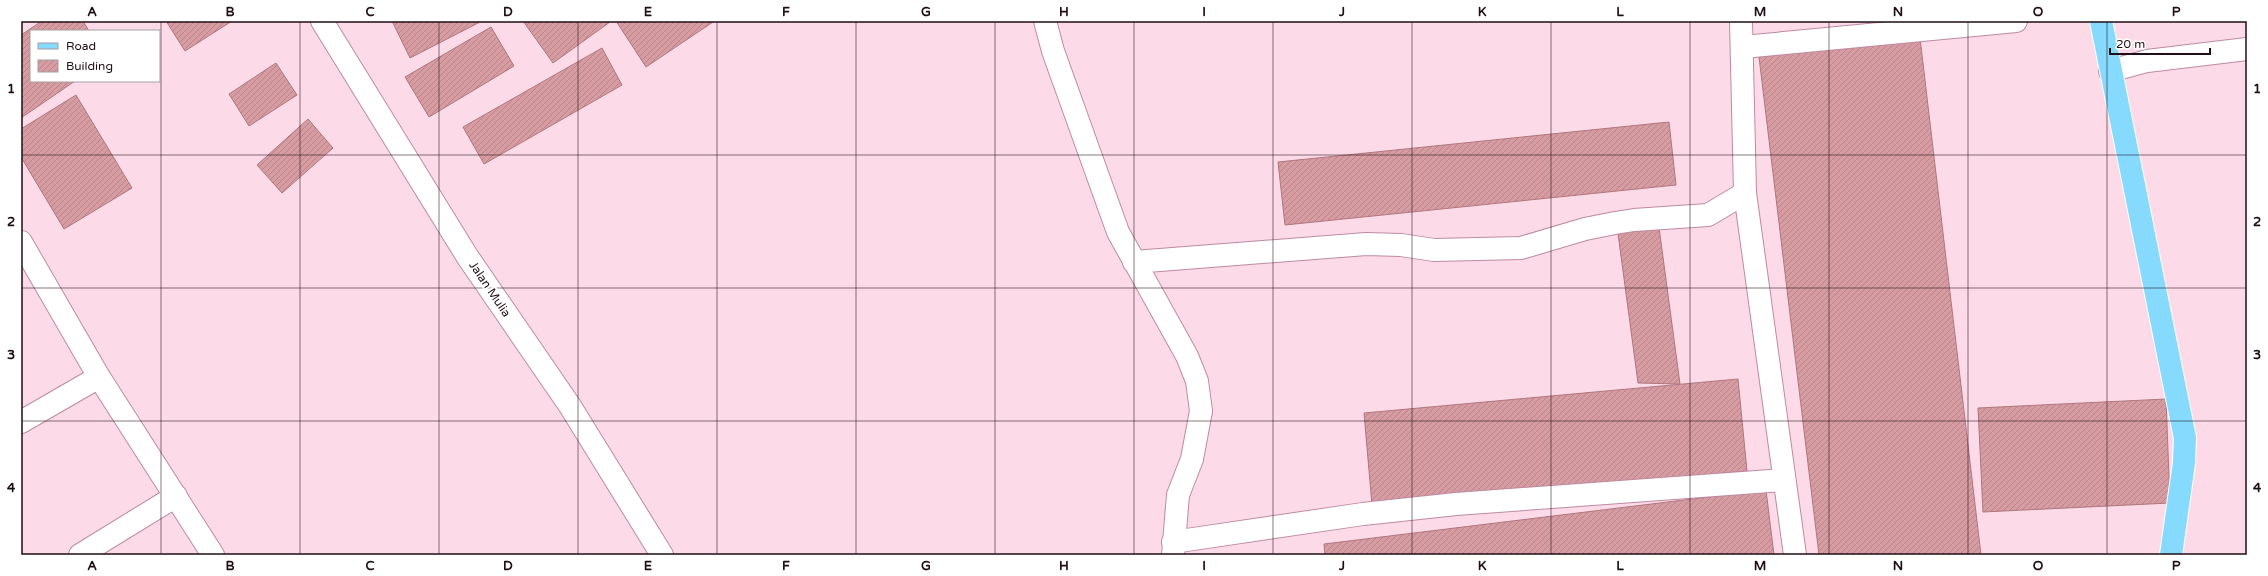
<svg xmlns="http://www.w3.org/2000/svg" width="2268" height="576" font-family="'Varela Round',sans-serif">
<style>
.building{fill:url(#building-hatch);stroke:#af767d}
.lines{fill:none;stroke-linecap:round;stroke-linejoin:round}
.minor-casing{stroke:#bf8aa1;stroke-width:24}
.major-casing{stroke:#fff;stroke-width:24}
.minor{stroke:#fff;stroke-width:22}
.major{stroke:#86dafd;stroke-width:22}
.grid{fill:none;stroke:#200d16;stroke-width:1;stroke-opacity:0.55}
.labels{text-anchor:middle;stroke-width:4;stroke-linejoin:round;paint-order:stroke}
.street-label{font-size:12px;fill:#200d16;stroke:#fff}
.neatline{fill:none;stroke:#200d16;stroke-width:1.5}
.grid-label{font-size:13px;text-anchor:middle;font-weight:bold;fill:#200d16}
</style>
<defs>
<pattern id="building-hatch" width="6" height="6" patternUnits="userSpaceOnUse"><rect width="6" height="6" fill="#d79ca2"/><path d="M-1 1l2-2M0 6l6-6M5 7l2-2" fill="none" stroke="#b8858b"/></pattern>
</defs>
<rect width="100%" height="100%" fill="#fddae8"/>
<!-- building -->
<g class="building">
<path d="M42,21H83L89,31H31V81H75L21,118V35Z"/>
<path d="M166,21H232L185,51Z"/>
<path d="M392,21H482L410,58Z"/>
<path d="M523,21H610V22L553,63Z"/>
<path d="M616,21H713V22L646,67Z"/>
<path d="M491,27L514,66L429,117L405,77Z"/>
<path d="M1920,38L1981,555H1819L1759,57Z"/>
<path d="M602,48L622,85L484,164L463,127Z"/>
<path d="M276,63L297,95L249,126L229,94Z"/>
<path d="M76,95L132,188L64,229L21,157V129Z"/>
<path d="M308,119L333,148L282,193L257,165Z"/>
<path d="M1669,122L1676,185L1285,225L1278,162Z"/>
<path d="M1658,220L1680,384L1638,383L1617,226Z"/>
<path d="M1738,379L1747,471L1372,505L1364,413Z"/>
<path d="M2166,399L2170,503L1983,512L1978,408Z"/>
<path d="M1766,490L1774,555H1325L1324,544Z"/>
</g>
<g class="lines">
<defs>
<g id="minor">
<path d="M322,21L467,256L570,406L662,555"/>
<path d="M1045,21L1053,51L1118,232L1187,356L1197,381L1201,411L1192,459L1178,495L1173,555"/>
<path d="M1741,21L1745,193L1795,555"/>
<path d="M1743,47L2016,21"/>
<path d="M2110,71L2147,61L2247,49"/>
<path d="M21,242L99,377L213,555"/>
<path d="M1134,262L1366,244L1401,245L1434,250L1521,248L1585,229L1615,223L1634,220L1708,215L1745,193"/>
<path d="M21,422L99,377"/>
<path d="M1173,542L1363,514L1456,504L1784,480"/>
<path d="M80,555L176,496"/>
</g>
<path id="major" d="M2101,21L2185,438L2184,463L2171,555"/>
</defs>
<!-- minor casing -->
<use href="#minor" class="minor-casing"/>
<!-- major casing -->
<use href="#major" class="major-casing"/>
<!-- minor -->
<use href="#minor" class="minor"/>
<!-- major -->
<use href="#major" class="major"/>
</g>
<!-- grid -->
<path class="grid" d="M161,21V555M300,21V555M439,21V555M578,21V555M717,21V555M856,21V555M995,21V555M1134,21V555M1273,21V555M1412,21V555M1551,21V555M1690,21V555M1829,21V555M1968,21V555M2107,21V555M21,155H2247M21,288H2247M21,421H2247"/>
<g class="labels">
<!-- street labels -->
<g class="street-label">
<text transform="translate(490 289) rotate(56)" y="4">Jalan Mulia</text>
</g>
</g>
<!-- border -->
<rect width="2268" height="576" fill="none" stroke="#ffffff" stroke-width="44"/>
<!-- legend -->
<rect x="30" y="30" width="130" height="52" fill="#ffffff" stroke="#a69ea2"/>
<rect x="38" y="43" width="20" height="6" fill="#86dafd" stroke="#a69ea2"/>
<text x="66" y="50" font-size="12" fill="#200d16">Road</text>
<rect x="38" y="60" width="20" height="12" fill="url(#building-hatch)" stroke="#a69ea2"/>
<text x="66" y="70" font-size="12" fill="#200d16">Building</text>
<!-- scale -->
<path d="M2110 48v6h100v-6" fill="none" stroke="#200d16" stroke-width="2"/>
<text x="2116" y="48" font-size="12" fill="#200d16" stroke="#ffffff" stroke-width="3" paint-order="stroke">20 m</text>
<rect x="22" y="22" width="2224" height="532" class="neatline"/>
<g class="grid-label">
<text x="92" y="16">A</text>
<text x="230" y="16">B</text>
<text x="370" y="16">C</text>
<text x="508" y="16">D</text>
<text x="648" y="16">E</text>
<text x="786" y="16">F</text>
<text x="926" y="16">G</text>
<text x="1064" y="16">H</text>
<text x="1204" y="16">I</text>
<text x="1342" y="16">J</text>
<text x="1482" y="16">K</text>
<text x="1620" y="16">L</text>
<text x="1760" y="16">M</text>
<text x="1898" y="16">N</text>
<text x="2038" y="16">O</text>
<text x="2176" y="16">P</text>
<text x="11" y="93">1</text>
<text x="2257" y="93">1</text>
<text x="11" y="226">2</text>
<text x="2257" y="226">2</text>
<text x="11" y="359">3</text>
<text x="2257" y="359">3</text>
<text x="11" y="492">4</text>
<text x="2257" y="492">4</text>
<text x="92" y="570">A</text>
<text x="230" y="570">B</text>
<text x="370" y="570">C</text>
<text x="508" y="570">D</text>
<text x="648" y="570">E</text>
<text x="786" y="570">F</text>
<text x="926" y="570">G</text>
<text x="1064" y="570">H</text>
<text x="1204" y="570">I</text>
<text x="1342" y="570">J</text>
<text x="1482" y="570">K</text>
<text x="1620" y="570">L</text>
<text x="1760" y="570">M</text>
<text x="1898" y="570">N</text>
<text x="2038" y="570">O</text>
<text x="2176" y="570">P</text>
</g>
</svg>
